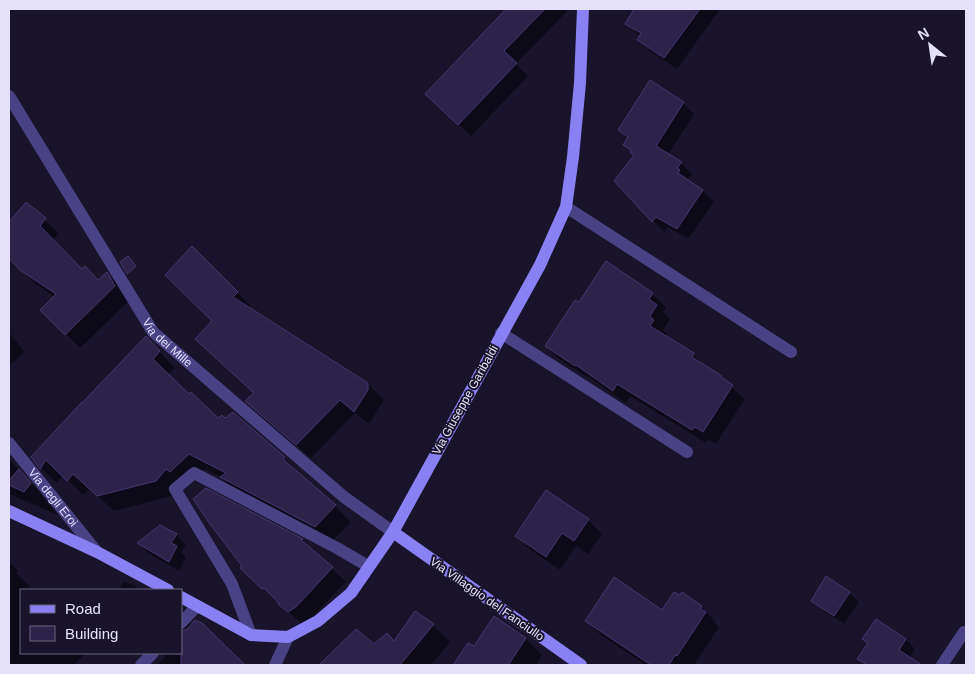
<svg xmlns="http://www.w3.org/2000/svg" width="975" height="674" font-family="Arial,sans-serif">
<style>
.shadow{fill:#0007}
.building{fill:#2c224a;stroke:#453674}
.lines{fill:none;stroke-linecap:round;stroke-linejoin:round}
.street{stroke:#494386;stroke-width:12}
.secondary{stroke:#8980f4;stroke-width:12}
.labels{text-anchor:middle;stroke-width:4;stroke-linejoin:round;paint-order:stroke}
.street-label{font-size:12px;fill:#e5e0fc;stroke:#19142b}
</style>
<rect width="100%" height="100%" fill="#19142b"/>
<!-- shadow -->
<g class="shadow">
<path d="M507,9H569L516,64L528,76L471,136L427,94Z"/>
<path d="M635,9H720L677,69L650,51L638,40L640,36L626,23Z"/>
<path d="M650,82L683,103L694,114L668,155L681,163L692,174L688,180L690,183L703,191L714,202L688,239L668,227L664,232L616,181L635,156L625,145L628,139L619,130Z"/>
<path d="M26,204L59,233L53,240L82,270L98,281L107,274L121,288L129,301L80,348L42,310L55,297L36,284L9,257V233L13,229L9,224Z"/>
<path d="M192,248L251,306L249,308L370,386L384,400L369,424L355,413L311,458L261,415L247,401L256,394L213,321Z"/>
<path d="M606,263L652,294L666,307L663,312L670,319L663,330L667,334L665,336L693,354L707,368L721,377L745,399L716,444L708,439L706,443L630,396L626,403L589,377V378L559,359L546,346L579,304Z"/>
<path d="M9,333L25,352L9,366Z"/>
<path d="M146,338L175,368L168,375L189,396L218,420L284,458L300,473L299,475L335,506L351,522L331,542L237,493L221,477L205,469L186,487L182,484L172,496L114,511L90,489L83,495L63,475L57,483L41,468L32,457Z"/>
<path d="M9,459L35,487L58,515L9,494Z"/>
<path d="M206,490L302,540L346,582L309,620L303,625L242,568L243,566Z"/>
<path d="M588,520L602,534L588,554L576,546L560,570L531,550L517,536Z"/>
<path d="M160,527L177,535L186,545L181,552L186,557L179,571L148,553L139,543Z"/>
<path d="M9,562L18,571L16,573L33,590H21V653H85L74,665H9Z"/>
<path d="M124,581L141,590H119Z"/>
<path d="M849,593L859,602L844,624L823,610L813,601Z"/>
<path d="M701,607L715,621L714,622L719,627L694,665H646L601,635L587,621Z"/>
<path d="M181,614L192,625L201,624L243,665H157L166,656L162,653H181Z"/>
<path d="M877,620L906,640L915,649L909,659L915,665H861L863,663L859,659L869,644L864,639Z"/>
<path d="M433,625L450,642L431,665H322L325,662L374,646L394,643Z"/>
<path d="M525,638L542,655L536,665H454L469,645L475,648Z"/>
</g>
<!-- building -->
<g class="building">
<path d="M506,9H545L504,51L517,63L458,125L425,94Z"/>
<path d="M634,9H700L664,58L637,40L641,33L625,24Z"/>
<path d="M650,80L684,102L656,146L682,162L677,168L680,170L678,173L703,190L677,229L656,217L652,222L614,181L634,155L630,152L631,150L623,145L628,137L618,130Z"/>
<path d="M26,202L46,218L40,226L82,269L85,266L98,280L107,272L115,286L65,335L40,310L56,294L20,270L9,258V222Z"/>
<path d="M192,246L238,292L233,297L368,383V390L354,412L340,400L296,445L245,401L254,393L195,339L212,321L165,275Z"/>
<path d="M128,256L136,266L127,274L120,262Z"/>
<path d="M606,261L653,293L649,299L657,305L650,316L654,320L650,326L694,353L692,357L722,376L721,377L733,385L703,432L695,427L692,430L617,384L613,391L576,365L575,366L545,346L575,300L579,302Z"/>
<path d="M146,336L160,351L153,359L189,394L191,392L218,418L222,415L225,418L233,412L285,457L283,459L336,505L315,527L220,477L226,473L189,454L170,472L166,469L156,481L97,496L73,474L67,481L46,460L40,469L31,457L81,403V404Z"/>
<path d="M19,469L31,483L24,492L9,485V480Z"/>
<path d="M206,488L303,539L301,540L333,567L296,607L288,612L279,605L277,601L264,588L262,589L240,568L242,566L210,524L193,499Z"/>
<path d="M546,490L589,519L574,541L562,533L546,557L515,536Z"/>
<path d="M160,525L177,534L171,543L177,546L169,562L137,543Z"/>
<path d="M826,576L850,592L834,616L811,601Z"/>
<path d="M614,577L662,610L674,592L680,595L682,592L702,606L700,609L706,612L677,656L675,655L669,665H651L585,621Z"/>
<path d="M415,611L434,624L400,665H319L356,629L374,644L387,633L394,641Z"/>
<path d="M494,616L526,638L509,664L512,665H453L468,643L474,646Z"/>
<path d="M876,619L906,639L899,650L922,665H867L857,659L868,643L862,639Z"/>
<path d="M195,620L202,623L245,665H181V631L187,629Z"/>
</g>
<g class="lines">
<!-- street -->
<g class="street">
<path id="s1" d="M9,96L153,332L344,497L393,532"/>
<path d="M566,207L791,352"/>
<path d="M501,333L687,452"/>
<path id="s2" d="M9,443L97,552"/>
<path d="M181,623L197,606"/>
<path d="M251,635L232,584L175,489L194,473L337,548L368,566"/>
<path d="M141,665L153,653"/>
<path d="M275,665L288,637"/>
<path d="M942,665L964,632"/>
</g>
<!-- secondary -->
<g class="secondary">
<path d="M9,511L97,552L168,590"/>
<path d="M393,532L581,665"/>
<path d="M181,597L251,635L288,637L318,621L351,593L393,532L540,265L566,207L573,157L580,83L583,9"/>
</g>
</g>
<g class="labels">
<!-- street labels -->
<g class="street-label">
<text dy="4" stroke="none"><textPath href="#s1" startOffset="294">Via dei Mille</textPath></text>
<text transform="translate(465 400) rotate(-61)" y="4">Via Giuseppe Garibaldi</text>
<text dy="4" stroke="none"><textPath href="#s2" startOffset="70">Via degli Eroi</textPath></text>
<text transform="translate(487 599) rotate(35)" y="4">Via Villaggio del Fanciullo</text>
</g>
</g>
<!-- border -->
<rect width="975" height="674" fill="none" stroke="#e5e0fc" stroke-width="20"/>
<!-- legend -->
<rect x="20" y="589" width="162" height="65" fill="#19142b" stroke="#6b667f"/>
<rect x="30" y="605" width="25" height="8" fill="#8980f4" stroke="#6b667f"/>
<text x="65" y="614" font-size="15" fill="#e5e0fc">Road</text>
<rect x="30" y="626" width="25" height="15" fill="#2c224a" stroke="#6b667f"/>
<text x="65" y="639" font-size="15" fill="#e5e0fc">Building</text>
<!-- north arrow -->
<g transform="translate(930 45) rotate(330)" stroke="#19142b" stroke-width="4" paint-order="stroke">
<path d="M0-4L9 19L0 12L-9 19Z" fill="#e5e0fc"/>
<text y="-8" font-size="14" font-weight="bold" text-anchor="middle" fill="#e5e0fc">N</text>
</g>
</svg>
